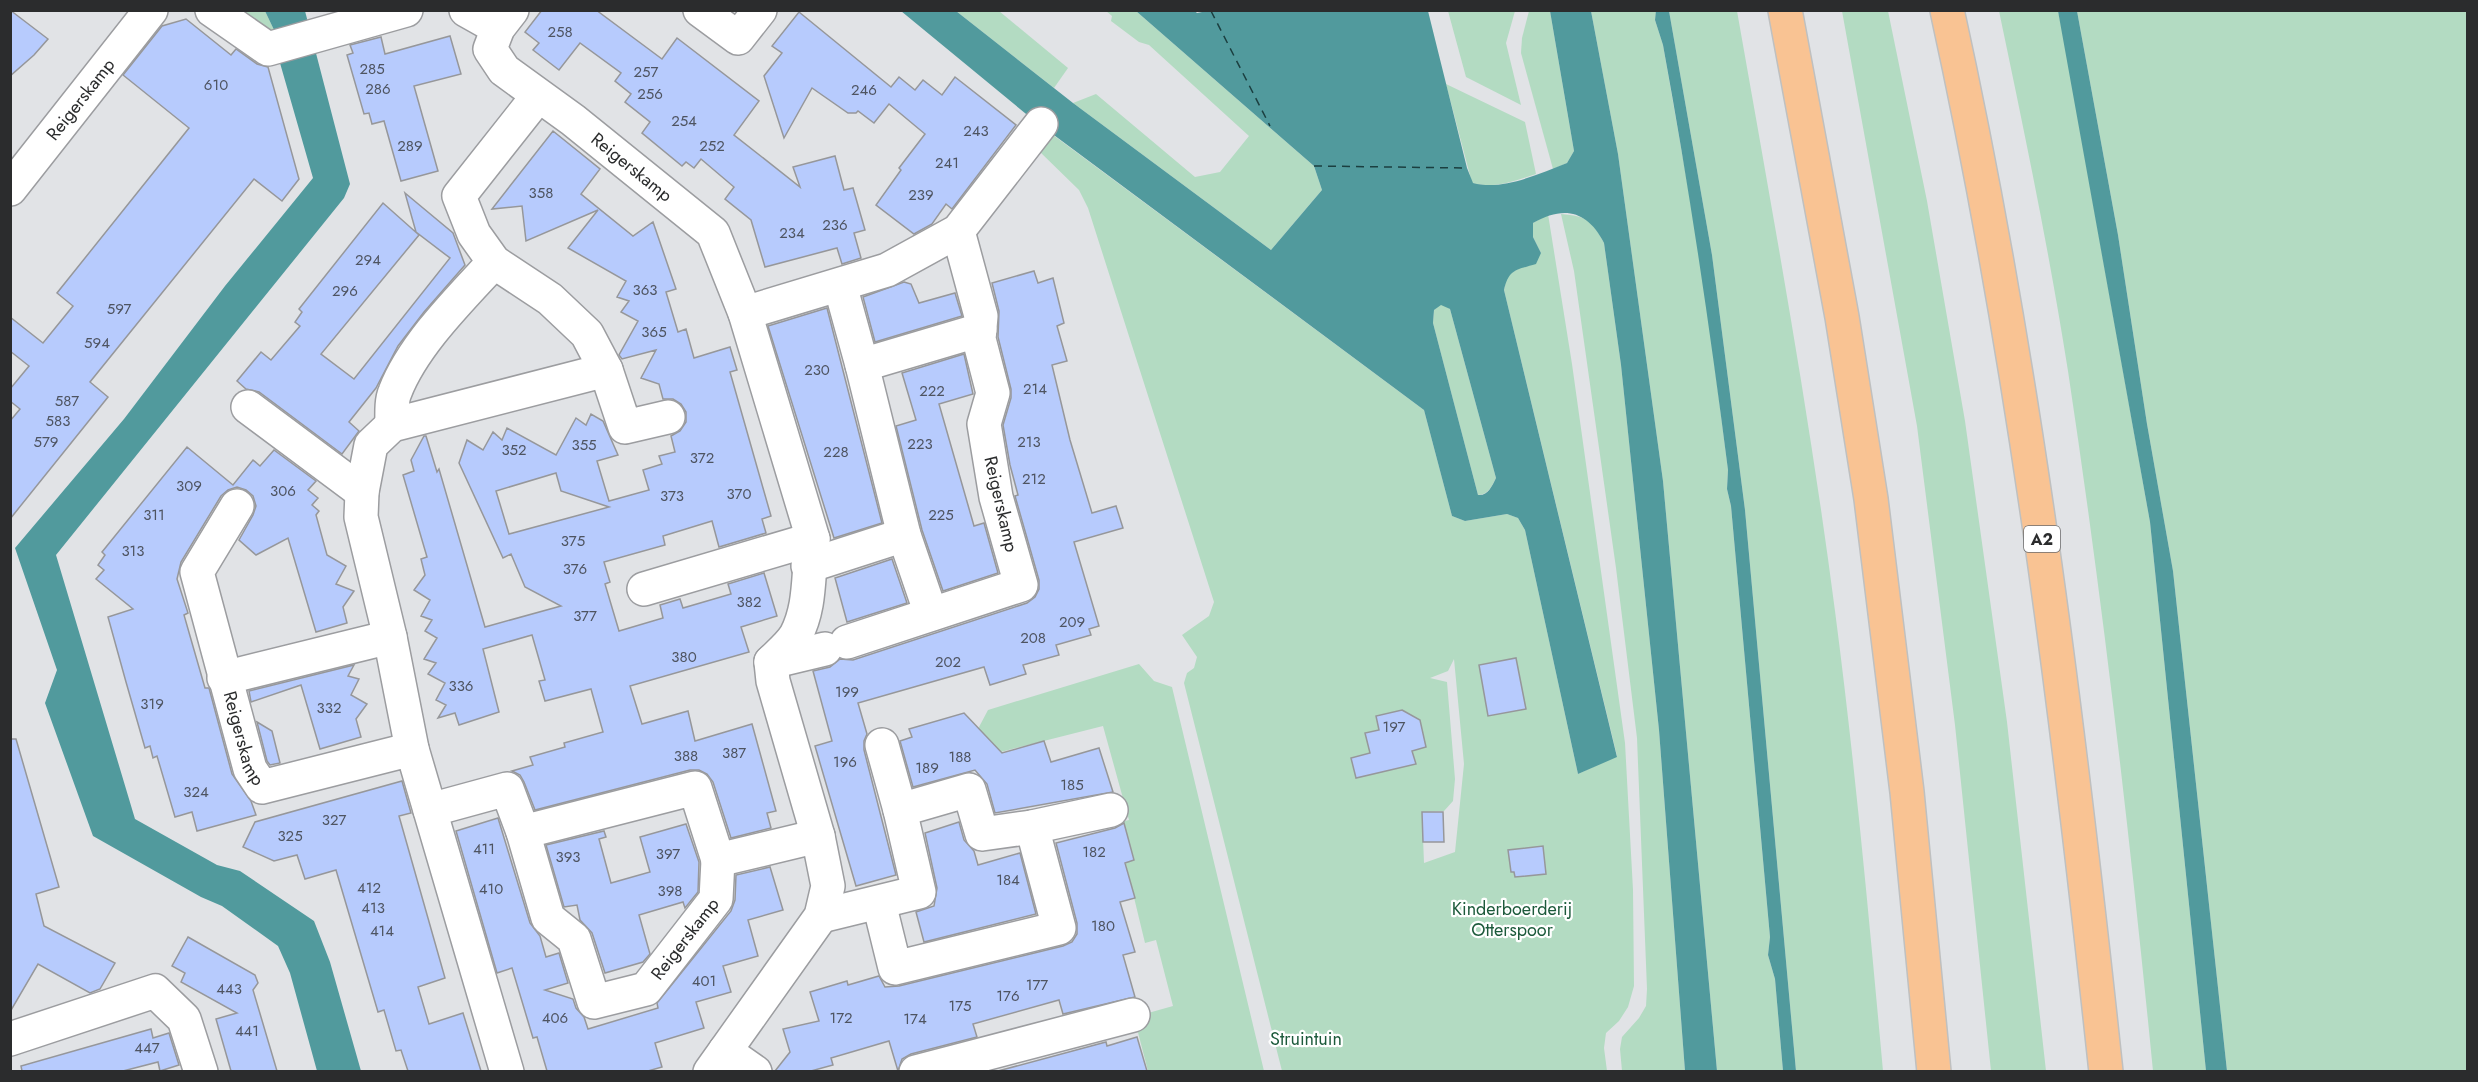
<svg xmlns="http://www.w3.org/2000/svg" width="2478" height="1082" font-family="Jost,sans-serif">
<style>
.green{fill:#b3dbc2;fill-rule:evenodd}
.water{fill:#519a9d;fill-rule:evenodd}
.lines{fill:none;stroke-linecap:round;stroke-linejoin:round}
.ferry{stroke:#1b3f40;stroke-width:1.5;stroke-dasharray:8 6;stroke-linecap:butt}
.building{fill:#b7cbfd;stroke:#96979a;stroke-width:1.5;fill-rule:evenodd}
.minor-casing{stroke:#9c9da0;stroke-width:36}
.highway-casing{stroke:#bfc0c0;stroke-width:36}
.minor{stroke:#fff;stroke-width:33}
.highway{stroke:#f9c393;stroke-width:33}
.labels{text-anchor:middle;stroke-width:4.5;stroke-linejoin:round;paint-order:stroke}
.number-label{font-size:15px;fill:#4e5461}
.shield{fill:#fff;stroke:#6b6b6c;stroke-width:1.5}
.shield-label{font-size:16px;font-weight:bold;fill:#2b2c2d}
.street-label{font-size:18px;fill:#2b2c2d;stroke:#fff}
.park-label{font-size:18px;fill:#1c5a3b;stroke:#fff}
</style>
<rect width="100%" height="100%" fill="#e1e3e6"/>
<!-- green -->
<g class="green">
<path d="M234,11H265L275,32Z"/>
<path d="M956,11H999L1068,68L1054,88Z"/>
<path d="M1106,11H1136L1314,166L1322,190L1271,250L1073,103L1096,94L1195,177L1220,172L1249,136L1149,45L1139,42L1111,21L1112,16Z"/>
<path d="M1448,11H1515L1506,43L1521,105L1466,77Z"/>
<path d="M1529,11H1550L1574,151L1567,163L1553,169L1521,53L1522,38Z"/>
<path d="M1591,11H1656L1655,20L1663,45L1702,267L1728,470L1727,489L1731,506L1770,937L1768,955L1775,979L1783,1071H1717L1663,481L1618,154Z"/>
<path d="M1669,11H1737C1772,210 1809,410 1835,611C1855,764 1869,918 1883,1071H1796L1745,510L1712,255Z"/>
<path d="M1842,11H1888L1927,201L1965,421L2007,722L2046,1071H1991L1955,725L1917,426Z"/>
<path d="M1999,11H2058L2063,34L2150,522L2206,1071H2153C2130,837 2103,603 2068,371C2049,250 2024,130 1999,11Z"/>
<path d="M2077,11H2467V1071H2227L2173,571L2147,424L2118,235Z"/>
<path d="M1446,84L1525,122L1536,174C1514,181 1495,189 1472,183Z"/>
<path d="M1049,132L1424,410L1452,516L1465,521L1507,514L1518,518L1525,530L1578,774L1617,756L1504,290L1507,276L1541,253L1533,237V223L1548,214L1572,364L1625,743L1633,890L1634,986L1628,1007L1619,1021L1606,1033L1604,1048L1607,1071H1282L1184,683L1187,673L1194,668L1197,657L1182,635L1209,616L1214,602L1088,208L1079,190L1039,151ZM1454,659L1464,764L1455,852L1424,863L1422,812L1444,811L1453,801L1455,779L1447,682L1430,678L1448,671Z"/>
<path d="M1561,214C1587,216 1592,220 1604,243L1621,365L1659,730L1685,1071H1622L1620,1049L1622,1037L1639,1018L1646,1006L1647,989L1637,738L1616,568L1574,271Z"/>
<path d="M1441,304L1450,309L1496,478C1492,486 1488,495 1478,495L1433,323L1434,310Z"/>
<path d="M1139,664L1154,681L1172,687L1264,1071H1148L1134,1017L1173,1006L1156,940L1145,943L1116,823L1129,820L1103,726L985,756L979,727L988,710Z"/>
</g>
<!-- water -->
<g class="water">
<path d="M1194,10L1197,13L1212,10L1428,11L1467,168L1473,183C1502,191 1539,174 1567,163L1574,151L1550,11H1591L1618,154L1663,481L1717,1071H1685L1659,730L1621,365L1604,243C1588,211 1564,205 1533,223V237L1541,253L1536,264C1516,270 1509,269 1504,290L1617,757L1578,774L1525,530L1518,518L1507,514L1465,521L1452,516L1424,410L1031,118L901,11H956L1073,103L1271,250L1322,190L1314,166L1136,11ZM1441,305L1450,309L1496,478C1492,486 1488,496 1478,495L1433,323L1434,310Z"/>
<path d="M1656,10L1669,11L1712,255L1745,510L1796,1071H1783L1775,979L1768,955L1770,937L1731,506L1727,489L1728,470C1710,328 1689,186 1663,45L1655,20Z"/>
<path d="M265,11H305L350,184L344,198L56,555L135,819L217,865L240,871L314,921L330,962L361,1071H317L290,973L278,946L222,906L201,897L93,836L45,703L57,670L15,548L124,419L225,286L313,178L280,63L275,32Z"/>
<path d="M2058,11H2077L2118,235L2147,424L2173,571L2227,1071H2206L2150,522Z"/>
</g>
<g class="lines">
<!-- ferry -->
<g class="ferry">
<path d="M1211,11L1270,126"/>
<path d="M1314,166L1467,168"/>
</g>
</g>
<!-- building -->
<g class="building">
<path d="M10,10L48,39L34,55L10,76Z"/>
<path d="M542,10H596L662,59L677,38L759,101L734,135L800,187L793,167L835,156L844,190L853,188L865,230L854,233L861,258L842,264L837,248L765,267L751,220L725,199L734,187L701,159L694,168L686,162L682,166L642,133L650,122L625,102L631,94L615,81L621,73L580,43L559,70L533,50L539,43L525,32Z"/>
<path d="M799,12L891,87L899,77L915,90L923,80L942,95L955,77L1016,125L952,209L946,204L932,224L914,234L876,205L901,170L899,168L925,134L889,104L874,123L858,111L856,113H848L812,88L784,138L764,76L782,53L772,46Z"/>
<path d="M186,19L231,55L236,49L257,64L268,67L299,179L282,201L254,179L90,382L108,397L10,519V421L20,409L10,401V389L29,366L10,351V317L43,343L73,306L57,293L189,128L123,75L162,26Z"/>
<path d="M450,36L461,74L414,86L438,171L401,181L384,121L372,124L369,113L364,114L347,55L353,53L350,45L381,37L385,54Z"/>
<path d="M553,131L600,169L581,194L633,236L653,222L676,289L666,292L678,332L686,329L694,358L730,347L737,370L730,372L771,516L762,519L766,533L719,547L712,521L663,536L665,545L604,562L610,582L605,584L619,631L663,618L660,605L680,599L683,608L731,594L728,584L764,573L777,616L741,627L749,652L630,686L642,724L688,711L695,741L752,724L776,811L767,813L771,828L731,838L713,782L707,774L699,770H690L535,810L524,782L520,775L512,771L533,765L530,757L565,747L564,743L603,732L591,689L545,701L539,681L545,680L532,635L483,649L499,712L459,725L455,713L438,718L446,705L436,700L445,683L428,674L436,663L424,659L437,638L425,631L432,620L421,616L430,600L414,590L425,575L421,559L427,557L403,475L414,471L411,460L424,436H426L437,472L439,469L485,627L561,606L525,587L511,554L503,558L459,463L467,440L483,450L493,432L502,440L507,428L556,455L576,418L586,425L591,414L603,421L618,455L597,461L609,501L649,490L643,470L662,464L659,456L675,452L671,436L680,431L686,422V412L681,404L673,399H663L659,384L641,378L656,350L622,359L619,355L638,321L621,312L629,301L617,297L626,281L568,248L598,210L526,241L522,206L492,209ZM556,473L561,491L609,507L509,534L496,491Z"/>
<path d="M405,193L453,233L465,265L424,312L398,346L376,388L349,422L359,431L342,454L259,392L246,389L237,381L261,352L271,360L300,326L295,322L302,312L299,309L383,203L419,235L321,354L354,379L450,258L416,232Z"/>
<path d="M1034,271L1038,283L1053,278L1064,323L1057,326L1067,361L1052,365L1070,440L1092,513L1116,506L1123,528L1074,542L1099,626L1089,629L1091,635L1056,645L1059,655L1023,665L1026,674L990,685L984,667L858,703L867,734L864,741V750L896,875L856,886L815,746L832,741L813,671L830,667L840,659L853,660L1027,603L1035,597L1039,589V580L1015,496L1018,495L1010,465L1003,425L1011,398V389L998,337L999,311L992,283Z"/>
<path d="M904,282L911,284L919,303L955,293L962,316L875,342L863,297Z"/>
<path d="M827,308L882,523L834,538L768,326Z"/>
<path d="M964,354L973,394L939,404L974,526L984,523L998,573L943,591L922,530L896,426L916,420L902,373Z"/>
<path d="M187,447L233,485L253,460L260,466L274,450L316,481L308,490L318,498L312,505L319,511L316,515L327,555L346,566L336,584L354,591L343,607L347,623L316,632L288,538L256,555L239,540L253,515L256,506L253,496L246,490L237,487L228,490L221,496L181,562L177,579L188,613L184,615L190,636L205,688H209L232,774L251,801L256,815L197,831L192,812L175,817L157,756L153,758L150,746L145,748L126,682L108,617L133,609L96,579L104,570L98,565L105,555L102,552Z"/>
<path d="M892,559L907,603L847,622L835,578Z"/>
<path d="M1516,658L1526,709L1488,716L1479,665Z"/>
<path d="M354,665L348,676L359,679L351,695L367,704L356,719L361,737L320,749L301,685L251,702L249,691Z"/>
<path d="M1402,710L1420,720L1426,747L1412,751L1416,764L1356,778L1351,758L1370,753L1365,733L1379,730L1376,716Z"/>
<path d="M964,713L1002,753L1044,741L1051,762L1099,748L1113,792L995,813L987,784L975,770L913,787L900,741L912,737L909,729Z"/>
<path d="M257,722L272,731L280,763L270,765L267,761Z"/>
<path d="M10,739H16L59,887L36,894L44,926L115,963L100,989L90,993L38,964L10,1012Z"/>
<path d="M402,781L411,813L399,816L445,978L418,987L429,1024L463,1013L481,1071H408L401,1050L396,1051L384,1010L378,1012L336,870L305,879L297,855L274,861L243,847L255,822Z"/>
<path d="M1422,812H1443L1444,842H1423Z"/>
<path d="M498,818L530,923L540,936L546,957L559,953L568,983L545,990L573,999L576,1008L584,1017L588,1029L658,1008L657,1003L731,911L735,900L736,875L770,867L783,910L748,920L758,956L723,966L731,992L696,1002L704,1028L655,1043L662,1067L648,1071H547L537,1037L533,1038L512,968L497,973L456,831Z"/>
<path d="M959,822L964,840L974,851L978,865L1020,853L1036,914L924,942L916,912L934,906L937,888L925,833Z"/>
<path d="M1124,823L1134,860L1125,863L1135,898L1120,902L1135,952L1123,955L1135,997L1063,1014L1059,1000L973,1024L977,1037L911,1054L902,1059L898,1071L889,1041L831,1058L833,1065L811,1071H775L790,1052L783,1029L819,1021L810,992L847,981L848,985L879,976L885,987L899,986L1063,946L1072,942L1077,934V923L1056,843L1115,828Z"/>
<path d="M686,824L699,862L698,892L685,908L683,902L639,915L650,954L643,962L605,973L592,933L580,920L577,905L564,907L546,845L604,831L606,837L599,839L611,883L650,872L640,837Z"/>
<path d="M1543,846L1546,874L1515,877L1514,872H1511L1508,850Z"/>
<path d="M188,937L255,975L258,983L253,990L277,1071H231L216,1019L237,1013L181,982L185,973L172,966Z"/>
<path d="M151,1029L153,1038L169,1033L179,1065L160,1071L158,1062L123,1071H22L21,1066Z"/>
<path d="M1137,1037L1147,1071H998L1106,1042L1107,1046Z"/>
</g>
<g class="lines">
<defs>
<g id="minor">
<path d="M212,10L268,49L406,10"/>
<path d="M466,10L498,28"/>
<path id="s1" d="M512,10L498,28L490,49L504,70L573,120L713,233L745,313L813,539C807,572 812,604 796,635C790,645 779,654 771,662L773,681L818,836L828,886L821,916L710,1072"/>
<path d="M700,10L738,38L760,10"/>
<path d="M538,96L459,196L474,234L494,262L550,299L587,334L606,370L625,427L668,417"/>
<path id="s2" d="M10,189L151,10"/>
<path d="M840,285L862,365L904,535L931,614"/>
<path d="M745,313L887,270L958,231L1041,124"/>
<path d="M862,365L980,330"/>
<path d="M248,407L362,492"/>
<path d="M392,425C392,415 391,401 395,392C413,345 460,299 494,262"/>
<path id="s3" d="M237,506L197,572L250,769L262,787L412,749L507,1072"/>
<path d="M808,566L904,535"/>
<path d="M644,589L813,539"/>
<path d="M847,642L1021,585L996,497L984,424L993,393L979,339L981,316L958,231"/>
<path d="M771,662L825,649"/>
<path d="M224,678L390,637"/>
<path d="M882,745L900,810"/>
<path d="M412,749L390,637L361,517L362,492L371,445L392,425L606,370"/>
<path id="s4" d="M430,810L507,789L523,832L548,918L574,939L594,1002L646,989L716,899L718,860"/>
<path d="M523,832L695,788L718,860L818,836"/>
<path d="M879,903L895,968L1059,928L1032,827"/>
<path d="M821,916L919,892L900,810L969,790L982,834L1032,827L1111,810"/>
<path d="M10,1039L155,991L184,1019L201,1072"/>
<path d="M725,1051L755,1072"/>
<path d="M916,1072L1133,1015"/>
</g>
<g id="highway">
<path d="M1785,10L1842,317L1871,499L1907,792L1934,1072"/>
<path d="M1947,10C2024,360 2068,716 2106,1072"/>
</g>
</defs>
<!-- minor casing -->
<use href="#minor" class="minor-casing"/>
<!-- highway casing -->
<use href="#highway" class="highway-casing"/>
<!-- minor -->
<use href="#minor" class="minor"/>
<!-- highway -->
<use href="#highway" class="highway"/>
</g>
<g class="labels">
<!-- number labels -->
<g class="number-label">
<text x="560" y="37">258</text>
<text x="372" y="74">285</text>
<text x="646" y="77">257</text>
<text x="216" y="90">610</text>
<text x="378" y="94">286</text>
<text x="864" y="95">246</text>
<text x="650" y="99">256</text>
<text x="684" y="126">254</text>
<text x="976" y="136">243</text>
<text x="410" y="151">289</text>
<text x="712" y="151">252</text>
<text x="947" y="168">241</text>
<text x="541" y="198">358</text>
<text x="921" y="200">239</text>
<text x="835" y="230">236</text>
<text x="792" y="238">234</text>
<text x="368" y="265">294</text>
<text x="645" y="295">363</text>
<text x="345" y="296">296</text>
<text x="119" y="314">597</text>
<text x="654" y="337">365</text>
<text x="97" y="348">594</text>
<text x="817" y="375">230</text>
<text x="1035" y="394">214</text>
<text x="932" y="396">222</text>
<text x="67" y="406">587</text>
<text x="58" y="426">583</text>
<text x="46" y="447">579</text>
<text x="1029" y="447">213</text>
<text x="920" y="449">223</text>
<text x="584" y="450">355</text>
<text x="514" y="455">352</text>
<text x="836" y="457">228</text>
<text x="702" y="463">372</text>
<text x="1034" y="484">212</text>
<text x="189" y="491">309</text>
<text x="283" y="496">306</text>
<text x="739" y="499">370</text>
<text x="672" y="501">373</text>
<text x="154" y="520">311</text>
<text x="941" y="520">225</text>
<text x="573" y="546">375</text>
<text x="133" y="556">313</text>
<text x="575" y="574">376</text>
<text x="749" y="607">382</text>
<text x="585" y="621">377</text>
<text x="1072" y="627">209</text>
<text x="1033" y="643">208</text>
<text x="684" y="662">380</text>
<text x="948" y="667">202</text>
<text x="461" y="691">336</text>
<text x="847" y="697">199</text>
<text x="152" y="709">319</text>
<text x="329" y="713">332</text>
<text x="1394" y="732">197</text>
<text x="734" y="758">387</text>
<text x="686" y="761">388</text>
<text x="960" y="762">188</text>
<text x="845" y="767">196</text>
<text x="927" y="773">189</text>
<text x="1072" y="790">185</text>
<text x="196" y="797">324</text>
<text x="334" y="825">327</text>
<text x="290" y="841">325</text>
<text x="484" y="854">411</text>
<text x="1094" y="857">182</text>
<text x="668" y="859">397</text>
<text x="568" y="862">393</text>
<text x="1008" y="885">184</text>
<text x="369" y="893">412</text>
<text x="491" y="894">410</text>
<text x="670" y="896">398</text>
<text x="373" y="913">413</text>
<text x="1103" y="931">180</text>
<text x="382" y="936">414</text>
<text x="704" y="986">401</text>
<text x="1037" y="990">177</text>
<text x="229" y="994">443</text>
<text x="1008" y="1001">176</text>
<text x="960" y="1011">175</text>
<text x="555" y="1023">406</text>
<text x="841" y="1023">172</text>
<text x="915" y="1024">174</text>
<text x="247" y="1036">441</text>
<text x="147" y="1053">447</text>
</g>
<!-- shield labels -->
<rect class="shield" x="2024" y="526" width="36" height="26" rx="4.5"/>
<g class="shield-label">
<text x="2042" y="545">A2</text>
</g>
<!-- street labels -->
<g class="street-label">
<text dy="6" stroke="none"><textPath href="#s2" startOffset="114">Reigerskamp</textPath></text>
<text dy="6" stroke="none"><textPath href="#s1" startOffset="231">Reigerskamp</textPath></text>
<text transform="translate(1001 504) rotate(77)" y="6">Reigerskamp</text>
<text dy="6" stroke="none"><textPath href="#s3" startOffset="250">Reigerskamp</textPath></text>
<text dy="6" stroke="none"><textPath href="#s4" startOffset="432">Reigerskamp</textPath></text>
</g>
<!-- park labels -->
<g class="park-label">
<text x="1512" y="915">Kinderboerderij<tspan x="1512" dy="21">Otterspoor</tspan></text>
<text x="1306" y="1045">Struintuin</text>
</g>
</g>
<!-- border -->
<rect width="2478" height="1082" fill="none" stroke="#2b2c2d" stroke-width="24"/>
</svg>
